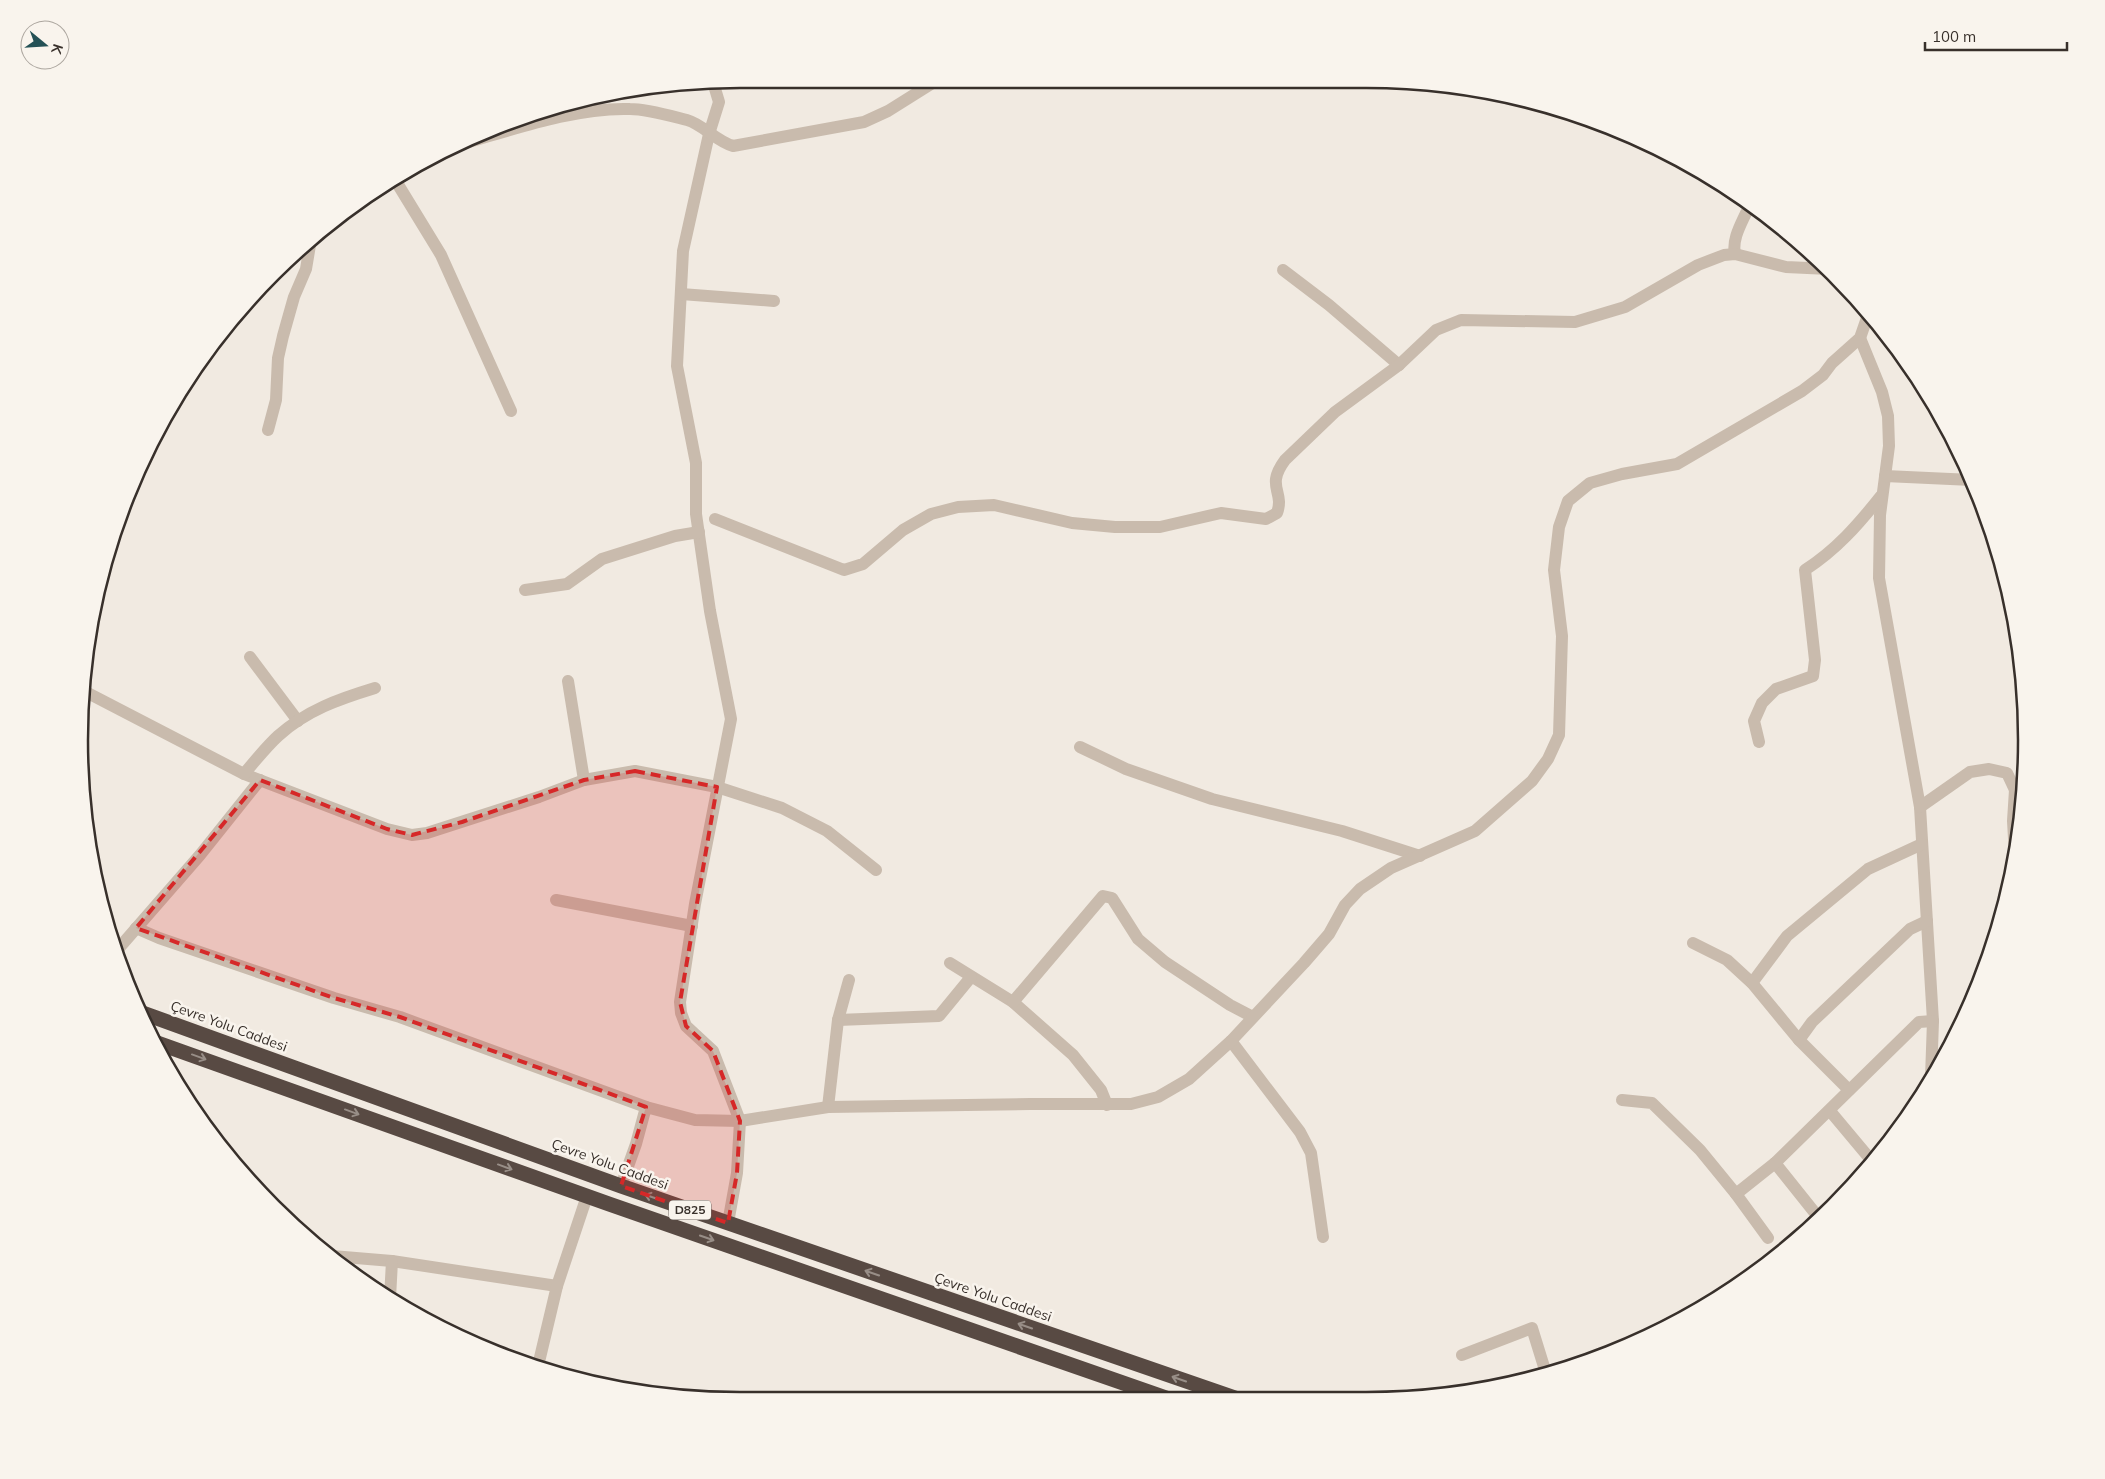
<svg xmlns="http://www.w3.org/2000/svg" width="2105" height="1479" font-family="Mulish,sans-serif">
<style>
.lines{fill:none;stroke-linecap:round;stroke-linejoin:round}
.minor{stroke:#c9bbad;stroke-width:12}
.highway{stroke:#584a43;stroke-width:15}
.oneway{stroke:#988e87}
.marked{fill:#d62828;fill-opacity:0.2;stroke:#d62828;stroke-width:4;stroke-dasharray:10 6;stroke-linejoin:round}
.labels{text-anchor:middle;stroke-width:5;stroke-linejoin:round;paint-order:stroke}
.shield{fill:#f9f4ed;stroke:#726b65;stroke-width:1}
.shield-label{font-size:12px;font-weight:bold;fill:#38302b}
.street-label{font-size:14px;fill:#38302b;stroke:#f9f4ed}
.rim{fill:none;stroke:#38302b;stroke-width:2.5}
</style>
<rect width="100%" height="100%" fill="#f1eae1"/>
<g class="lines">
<!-- minor -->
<g class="minor">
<path d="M713,82L719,102L709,134L683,251L677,366L696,463V514L710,611L731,719L695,904L680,1002L681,1013L686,1026L713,1051L740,1121L737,1173L728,1223"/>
<path d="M455,146C509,131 574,107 630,109C647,109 671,116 687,120C702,124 716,141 733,146L864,122L888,111L939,79"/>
<path d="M394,178L441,255L511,411"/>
<path d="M1735,254C1732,240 1740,226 1746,213"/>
<path d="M1283,270L1329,305L1399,365"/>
<path d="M681,294L774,301"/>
<path d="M1860,338L1882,392L1888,416L1889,446L1880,515L1879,578L1920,807L1933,1021L1931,1077"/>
<path d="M268,430L276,400L278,358L283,336L294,297L306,269L310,245"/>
<path d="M1885,476L1972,480"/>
<path d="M715,519L844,570L863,564L903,530L931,514L958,507L994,505L1072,523L1115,527H1160L1221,513L1266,519L1277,513C1285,491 1265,487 1285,460L1335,412L1399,365L1436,330L1461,320L1575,322L1625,307L1698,265L1724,255L1735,254L1786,267L1829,269"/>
<path d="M525,590L567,584L602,559L675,536L699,532"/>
<path d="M250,657L298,721"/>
<path d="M568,681L584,780"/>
<path d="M82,690L244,774L387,829L412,835L427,833L539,797L584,780L635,771L717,787L782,808L827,831L876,870"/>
<path d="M1759,742L1754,721L1762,703L1776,689L1813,676L1815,660L1805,570C1836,550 1858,525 1881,496"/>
<path d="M1080,747L1126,769L1212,799L1342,831L1420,856"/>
<path d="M244,774C255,761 266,747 278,736C307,710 339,699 375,688"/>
<path d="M2015,790L2013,821L2015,856"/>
<path d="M1920,807L1970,772L1989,769L2007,773L2015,790L2021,791"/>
<path d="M556,900L692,926"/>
<path d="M136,928L159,938L334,998L400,1017L646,1107"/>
<path d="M1693,943L1727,960L1752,983L1799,1040L1849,1090"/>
<path d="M119,948L200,855L260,780"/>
<path d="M950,963L1013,1002L1073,1055L1101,1090L1107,1105"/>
<path d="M1752,983L1787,936L1868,869L1922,844"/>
<path d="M1013,1002L1103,896L1112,898L1138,939L1165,962L1230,1005L1253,1017"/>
<path d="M838,1020L939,1016L971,977"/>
<path d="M1799,1040L1812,1022L1910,929L1927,921"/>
<path d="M1231,1041L1300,1132L1311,1153L1323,1237"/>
<path d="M1622,1100L1652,1103L1700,1150L1736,1194L1768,1238"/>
<path d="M828,1107L838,1020L849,980"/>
<path d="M1830,1111L1871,1160"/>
<path d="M228,1153H229"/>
<path d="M1775,1163L1819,1218"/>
<path d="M621,1186L636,1144L646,1107L695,1120L740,1121L828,1107L1030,1104H1131L1158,1097L1189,1079L1231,1041L1304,963L1329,934L1345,905L1360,889L1391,868L1475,831L1532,781L1548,759L1559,735L1562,636L1554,570L1559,527L1568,501L1590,483L1622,474L1677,464L1802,391L1823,375L1832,363L1860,338L1868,315"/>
<path d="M1736,1194L1775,1163L1919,1022L1933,1021"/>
<path d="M332,1256L392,1261L557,1286"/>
<path d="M390,1298L392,1261"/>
<path d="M1462,1355L1532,1328L1545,1370"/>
<path d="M538,1366L557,1286L587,1196"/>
</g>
<!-- highway -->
<g class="highway">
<path d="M140,1012L621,1186L1241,1400"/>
<path d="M152,1041L609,1204L1172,1400"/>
</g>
</g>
<!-- one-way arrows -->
<defs><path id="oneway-shaft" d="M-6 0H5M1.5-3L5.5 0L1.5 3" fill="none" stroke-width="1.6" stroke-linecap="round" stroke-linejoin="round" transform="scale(1.25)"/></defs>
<g class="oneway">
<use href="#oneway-shaft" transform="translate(199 1057) rotate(20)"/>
<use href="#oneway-shaft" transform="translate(352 1112) rotate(20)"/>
<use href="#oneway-shaft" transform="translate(505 1167) rotate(20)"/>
<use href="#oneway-shaft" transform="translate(652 1197) rotate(-161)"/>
<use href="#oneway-shaft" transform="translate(707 1238) rotate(19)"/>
<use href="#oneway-shaft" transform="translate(872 1273) rotate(-161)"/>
<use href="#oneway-shaft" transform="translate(1025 1326) rotate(-161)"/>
<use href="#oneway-shaft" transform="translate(1179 1379) rotate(-161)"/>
</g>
<!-- marked area -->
<path class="marked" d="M635,771L717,787L680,1002L686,1026L713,1051L740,1121L737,1173L728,1223L621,1186L646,1107L400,1017L334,998L136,928L260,780L387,829L412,835L462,822L584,780Z"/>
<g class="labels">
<!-- shield labels -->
<rect class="shield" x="669" y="1200.5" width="42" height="19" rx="4"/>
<g class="shield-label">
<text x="690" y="1214">D825</text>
</g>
<!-- street labels -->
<g class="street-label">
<text transform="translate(229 1026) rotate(20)" y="5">Çevre Yolu Caddesi</text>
<text transform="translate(610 1164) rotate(20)" y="5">Çevre Yolu Caddesi</text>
<text transform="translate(993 1297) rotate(19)" y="5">Çevre Yolu Caddesi</text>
</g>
</g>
<!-- crop -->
<path d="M0 0H2105V1479H0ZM740 88H1366A652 652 0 0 1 2018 740V740A652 652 0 0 1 1366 1392H740A652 652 0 0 1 88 740V740A652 652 0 0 1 740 88Z" fill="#f9f4ed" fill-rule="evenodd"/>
<path class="rim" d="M740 88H1366A652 652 0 0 1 2018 740V740A652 652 0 0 1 1366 1392H740A652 652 0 0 1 88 740V740A652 652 0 0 1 740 88Z"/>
<!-- north arrow -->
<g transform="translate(45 45) rotate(108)"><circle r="24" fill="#f9f4ed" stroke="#aca69f"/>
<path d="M0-4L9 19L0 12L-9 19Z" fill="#245156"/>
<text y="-8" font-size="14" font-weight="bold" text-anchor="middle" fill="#38302b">K</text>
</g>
<!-- scale -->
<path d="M1925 42v8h142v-8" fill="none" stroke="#38302b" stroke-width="2.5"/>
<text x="1932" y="42" font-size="15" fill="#38302b" stroke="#f9f4ed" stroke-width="4" paint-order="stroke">100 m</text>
</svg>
